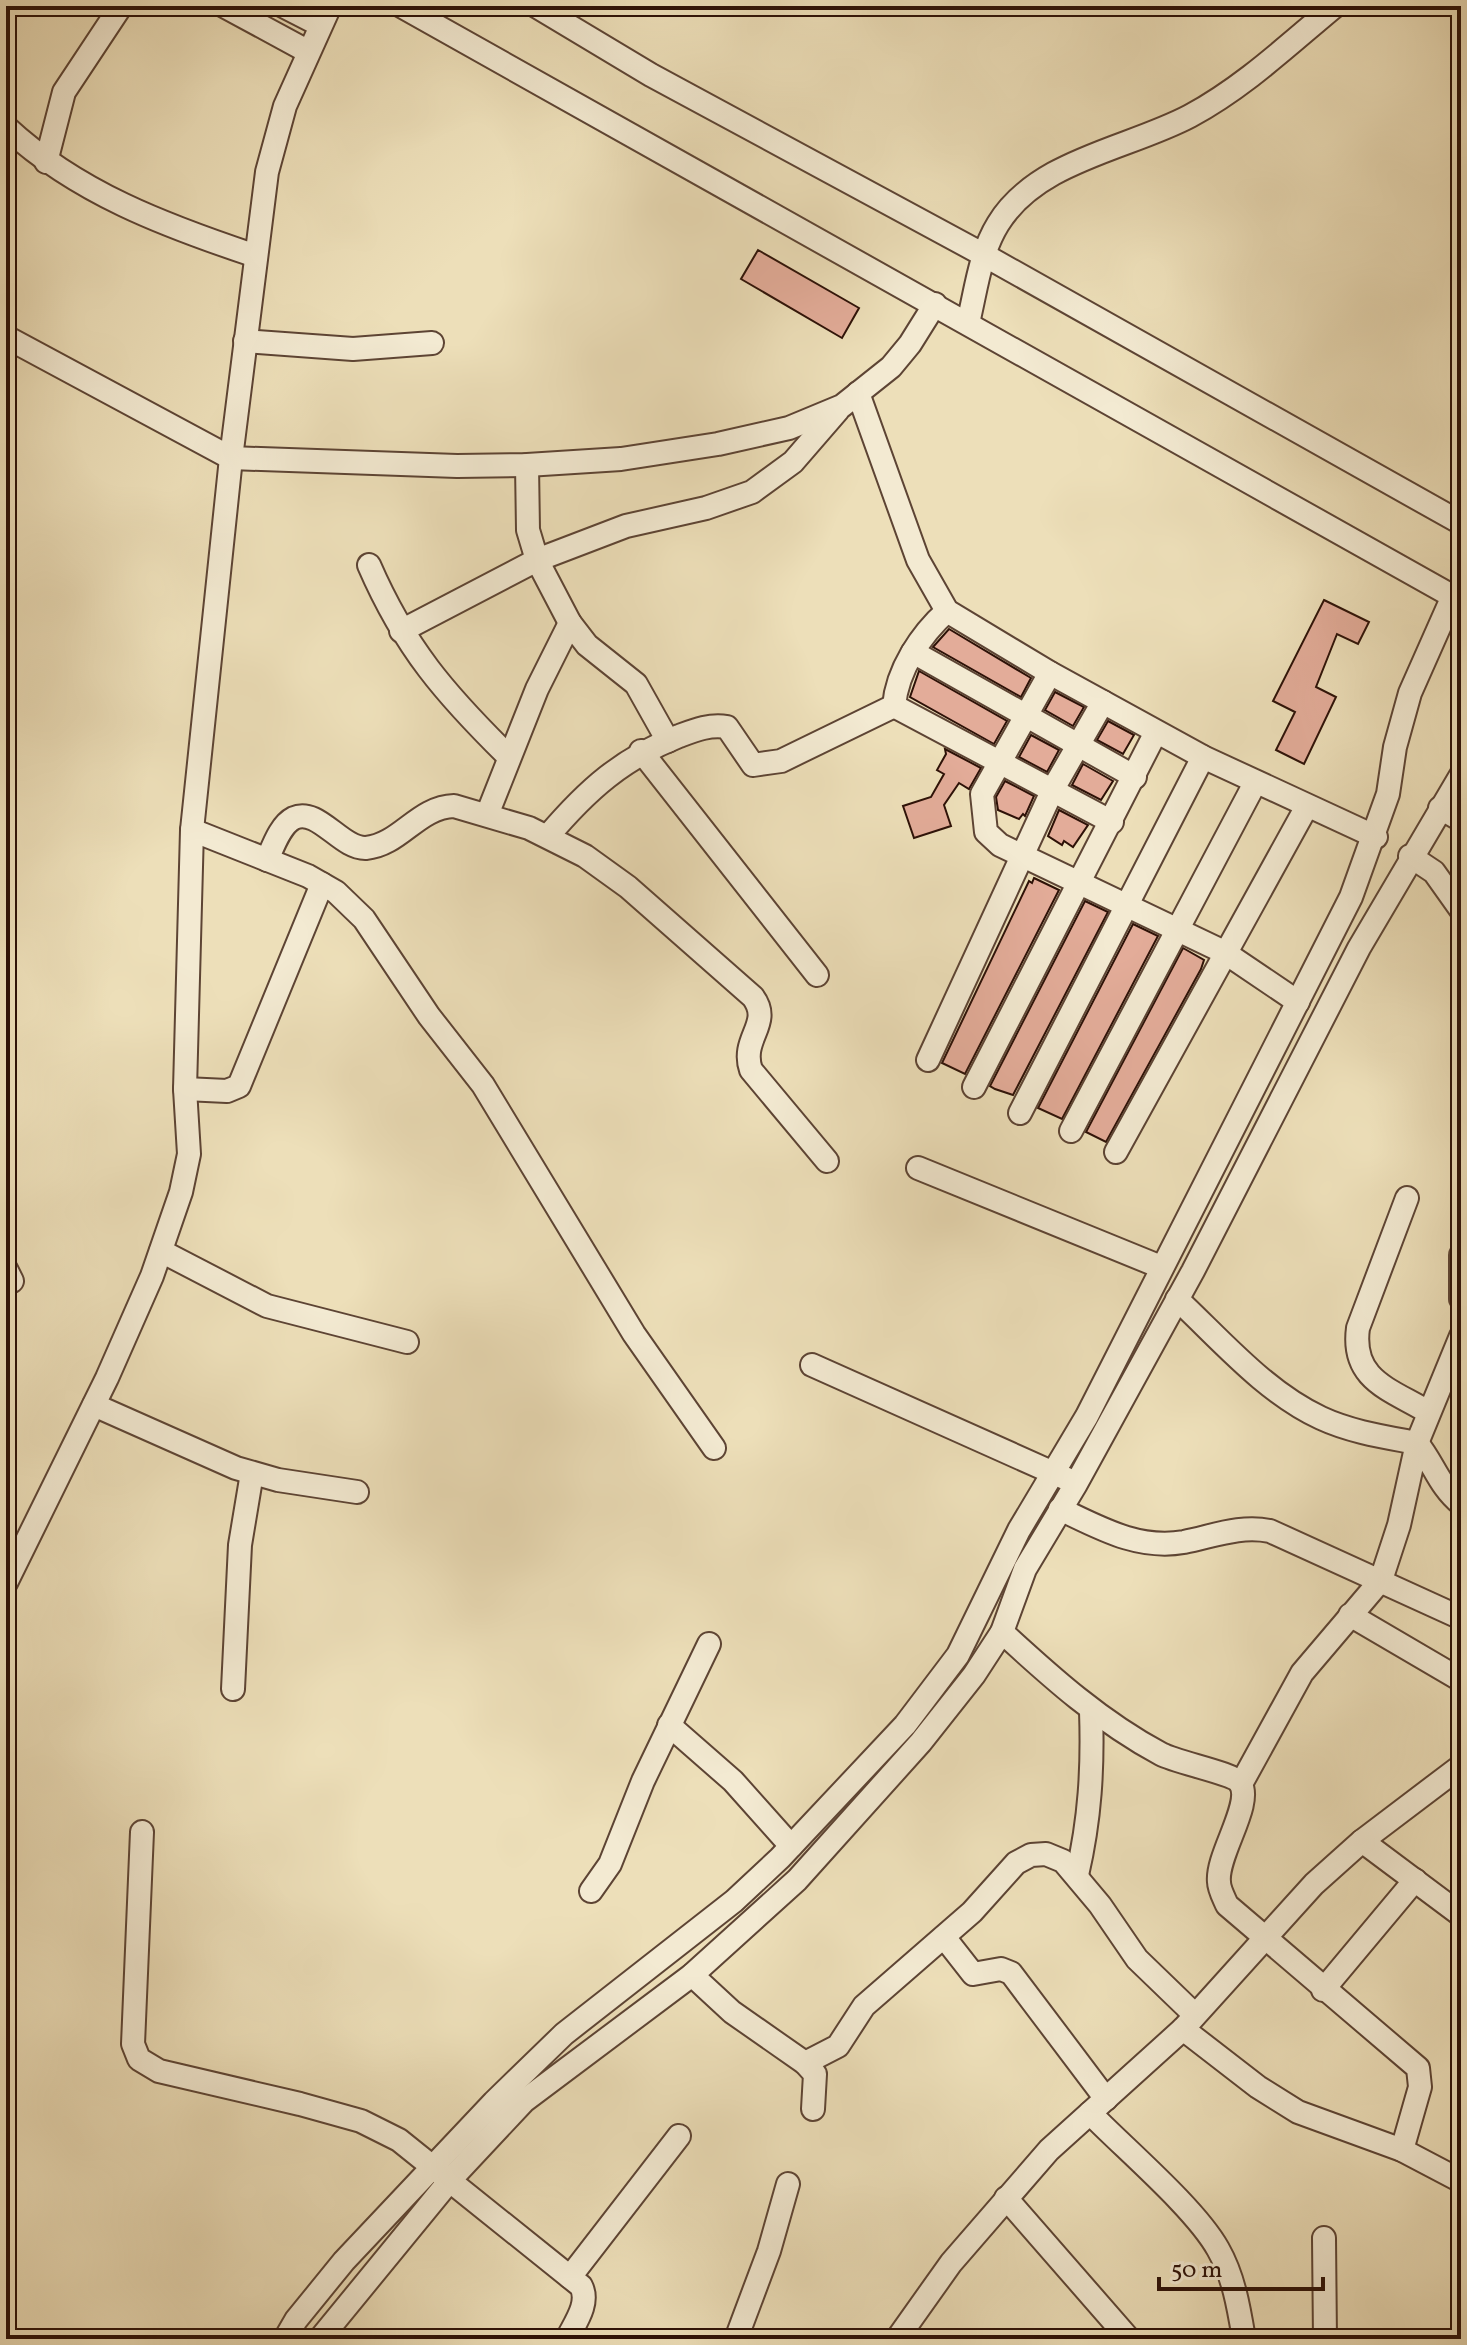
<svg xmlns="http://www.w3.org/2000/svg" width="1467" height="2345" font-family="Vollkorn,serif">
<style>
.building{fill:#e3ac99;stroke:#2d1107;stroke-width:2}
.lines{fill:none;stroke-linecap:round;stroke-linejoin:round}
.minor-casing{stroke:#5d4434;stroke-width:26}
.minor{stroke:#f3ead2;stroke-width:22}
</style>
<rect width="100%" height="100%" fill="#eddfb9"/>
<filter id="stains"><feTurbulence type="fractalNoise" baseFrequency=".0025" numOctaves="4"/><feColorMatrix values="0 0 0 0 .2 0 0 0 0 .09 0 0 0 0 .02 0 0 0 .5 -.17"/></filter>
<radialGradient id="worn" r=".72"><stop offset=".6" stop-color="#630" stop-opacity="0"/><stop offset="1" stop-color="#630" stop-opacity=".3"/></radialGradient>
<!-- building -->
<g class="building">
<path d="M758,250L859,308L842,338L741,279Z"/>
<path d="M1324,600L1369,622L1358,644L1337,634L1316,687L1336,697L1304,764L1276,750L1295,712L1273,701Z"/>
<path d="M949,629L1031,678L1021,697L933,647Z"/>
<path d="M919,671L1007,721L994,744L910,697Z"/>
<path d="M1055,692L1084,707L1073,726L1045,710Z"/>
<path d="M1108,721L1134,735L1123,754L1097,740Z"/>
<path d="M1031,735L1059,750L1047,772L1019,757Z"/>
<path d="M945,749L981,768L969,789L959,783L944,805L951,826L914,838L903,806L931,797L944,774L937,770L946,754Z"/>
<path d="M1083,764L1113,781L1101,800L1072,785Z"/>
<path d="M1005,781L1034,796L1025,816L1023,814L1019,819L998,810L996,797Z"/>
<path d="M1059,810L1088,825L1073,847L1064,841L1062,845L1048,836Z"/>
<path d="M1034,878L1059,890L965,1074L942,1063L1029,881L1032,883Z"/>
<path d="M1085,901L1108,912L1013,1095L995,1089L990,1086Z"/>
<path d="M1133,924L1158,936L1062,1119L1038,1108Z"/>
<path d="M1183,948L1204,960L1201,969L1106,1142L1086,1132Z"/>
</g>
<g class="lines">
<defs>
<g id="minor">
<path d="M224,6L307,51"/>
<path d="M283,6L320,25"/>
<path d="M401,6L1461,601"/>
<path d="M536,6L651,75L984,255L1461,523"/>
<path d="M6,127C77,193 166,226 256,256"/>
<path d="M46,162L64,92L121,6"/>
<path d="M968,323C976,290 980,253 998,224C1037,160 1128,149 1190,116C1244,87 1289,44 1335,6"/>
<path d="M6,337L231,458L457,466L527,465L621,459L718,444L789,428L842,406L891,367L910,344L935,304"/>
<path d="M245,341L353,349L432,343"/>
<path d="M858,393L918,560L947,611L1050,673L1203,757L1376,837"/>
<path d="M527,465L528,530L537,560L570,623L587,645L636,684L668,741"/>
<path d="M369,565C405,648 445,694 509,757"/>
<path d="M947,611C921,634 897,670 894,706L1112,822"/>
<path d="M401,631L537,560L626,526L706,508L752,492L793,462L838,410"/>
<path d="M913,652L1135,777"/>
<path d="M1050,673L982,794L986,832L1000,845L1224,952L1298,1002"/>
<path d="M641,751L817,975"/>
<path d="M1440,808L1461,820"/>
<path d="M487,815L537,689L570,623"/>
<path d="M192,830L308,876L336,892L364,919L429,1016L483,1085L634,1334L714,1448"/>
<path d="M548,836C588,789 622,759 679,736C695,730 710,724 727,727L753,765L781,761L894,706"/>
<path d="M1410,856L1434,872L1461,910"/>
<path d="M267,860C273,847 280,825 294,818C318,807 341,849 366,848C400,845 418,807 454,806L529,828L585,856L628,887L753,997C773,1024 740,1038 751,1070L827,1161"/>
<path d="M928,1060L1053,789L1103,702"/>
<path d="M974,1087L1156,732"/>
<path d="M185,1089L227,1091L239,1086L322,884"/>
<path d="M1020,1113L1203,757"/>
<path d="M1071,1131L1255,783"/>
<path d="M1116,1152L1307,806"/>
<path d="M918,1168L1161,1267"/>
<path d="M1407,1198L1358,1328C1351,1380 1390,1389 1428,1412"/>
<path d="M161,1251L267,1306L407,1342"/>
<path d="M1461,1255V1299"/>
<path d="M6,1269L12,1281"/>
<path d="M1177,1299C1221,1340 1265,1392 1321,1418C1351,1432 1385,1437 1417,1443C1434,1464 1439,1486 1461,1504"/>
<path d="M812,1365L1067,1479"/>
<path d="M94,1405L236,1468L278,1480L357,1492"/>
<path d="M1060,1509C1100,1528 1138,1550 1184,1542C1214,1536 1240,1525 1270,1531L1461,1618"/>
<path d="M6,1583L107,1378L152,1276L181,1192L189,1154L185,1089L192,830L231,458L267,172L285,106L330,6"/>
<path d="M1350,1615L1461,1680"/>
<path d="M1002,1632C1052,1678 1101,1722 1161,1754C1178,1763 1233,1773 1240,1783C1254,1803 1216,1855 1219,1882C1219,1889 1224,1898 1227,1905L1418,2068L1420,2087L1402,2150"/>
<path d="M233,1689L240,1545L252,1473"/>
<path d="M669,1725L733,1781L791,1846"/>
<path d="M1241,1784L1302,1673L1381,1580L1399,1525L1417,1443L1461,1336"/>
<path d="M142,1832L133,2044L139,2059L159,2071L300,2104L361,2121L399,2140L581,2286C590,2303 575,2323 567,2339"/>
<path d="M1362,1841L1461,1915"/>
<path d="M1077,1875C1090,1819 1093,1768 1091,1711"/>
<path d="M591,1891L610,1864L643,1781L709,1644"/>
<path d="M944,1937L973,1974L1001,1969L1011,1973L1106,2099"/>
<path d="M692,1975L732,2012L805,2063L815,2074L813,2109"/>
<path d="M1323,1990L1415,1880"/>
<path d="M1183,2029L1258,2087L1298,2112L1402,2150L1461,2181"/>
<path d="M805,2063L838,2046L864,2006L972,1912L1016,1863L1031,1855L1046,1854L1063,1861L1100,1905L1137,1959L1195,2015"/>
<path d="M1090,2113C1125,2149 1195,2208 1218,2249C1234,2277 1239,2309 1244,2339"/>
<path d="M1006,2198L1129,2339"/>
<path d="M1324,2238L1325,2339"/>
<path d="M570,2277L679,2136"/>
<path d="M285,2339L296,2320L344,2261L494,2102L564,2034L734,1901L780,1858L905,1725L958,1655L1019,1530L1087,1416L1351,897L1388,794L1395,747L1410,693L1453,596"/>
<path d="M320,2339L451,2179L524,2101L692,1975L797,1880L921,1742L974,1675L1002,1632L1025,1569L1076,1484L1193,1271L1359,948L1461,775"/>
<path d="M736,2339L769,2251L788,2184"/>
<path d="M897,2339L951,2263L1049,2150L1183,2029L1314,1884L1362,1841L1461,1766"/>
</g>
</defs>
<!-- minor casing -->
<use href="#minor" class="minor-casing"/>
<!-- minor -->
<use href="#minor" class="minor"/>
</g>
<!-- margin -->
<rect width="1467" height="2345" fill="none" stroke="#eddfb9" stroke-width="32"/>
<rect x="8" y="8" width="1451" height="2329" fill="none" stroke="#2d1107" stroke-width="4"/>
<rect x="16" y="16" width="1435" height="2313" fill="none" stroke="#2d1107" stroke-width="2"/>
<!-- scale -->
<path d="M1159 2277v12h164v-12" fill="none" stroke="#2d1107" stroke-width="4"/>
<text x="1171" y="2277" font-size="24" fill="#2d1107" stroke="#f3ead2" stroke-width="6" paint-order="stroke">50 m</text>
<rect width="100%" height="100%" filter="url(#stains)"/>
<rect width="100%" height="100%" fill="url(#worn)"/>
</svg>
